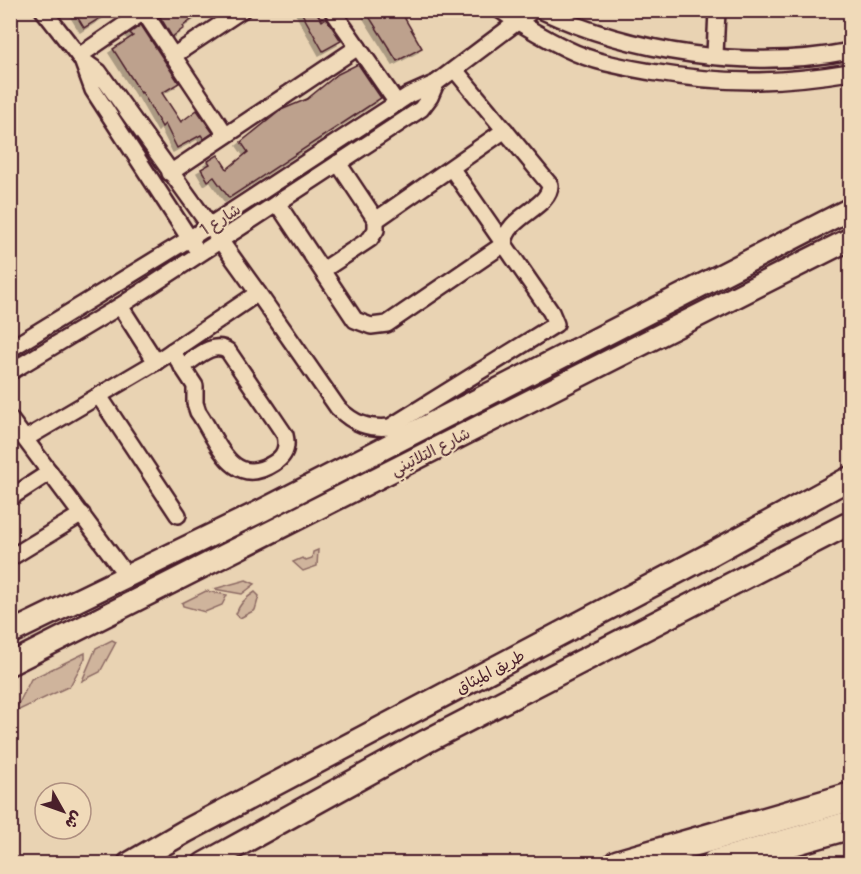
<svg xmlns="http://www.w3.org/2000/svg" width="861" height="874" font-family="Pangolin,'Playpen Sans Arabic',sans-serif">
<style>
.green{fill:#cfb49c;stroke:#8c6a64;stroke-width:1.5}
.building{fill:#bda18d;stroke:#4a1f2b;stroke-width:1.5;filter:url(#shadow)}
.lines{fill:none;stroke-linecap:round;stroke-linejoin:round}
.street-casing{stroke:#4a1f2b;stroke-width:20}
.secondary-casing{stroke:#4a1f2b;stroke-width:26}
.primary-casing{stroke:#4a1f2b;stroke-width:27}
.highway-casing{stroke:#4a1f2b;stroke-width:32}
.street{stroke:#f0dab9;stroke-width:15}
.secondary{stroke:#f0dab9;stroke-width:21}
.primary{stroke:#f0dab9;stroke-width:22}
.highway{stroke:#f0dab9;stroke-width:27}
.labels{text-anchor:middle;stroke-width:4.5;stroke-linejoin:round;paint-order:stroke}
.street-label{font-size:16px;fill:#4a1f2b;stroke:#f0dab9}
</style>
<defs>
<filter id="shadow"><feDropShadow dx="-4" dy="4" stdDeviation="0" flood-color="#0004"/></filter>
</defs>
<rect width="100%" height="100%" fill="#e9d3b3"/>
<filter id="ink" filterUnits="userSpaceOnUse"><feTurbulence type="fractalNoise" baseFrequency=".0167" numOctaves="2"/><feDisplacementMap in="SourceGraphic" scale="12" xChannelSelector="R" yChannelSelector="G"/><feConvolveMatrix kernelMatrix="1 2 1 2 8 2 1 2 1" color-interpolation-filters="sRGB"/></filter>
<g filter="url(#ink)">
<!-- green -->
<g class="green">
<path d="M318,550L317,566L303,571L293,562L302,558L306,560L312,558L313,552Z"/>
<path d="M246,580L255,584L242,594L214,589Z"/>
<path d="M206,591L227,595L222,605L205,612L183,606L182,603Z"/>
<path d="M255,592L259,596L255,610L240,618L236,614C239,604 247,597 255,592Z"/>
<path d="M112,640L116,642L100,672L82,681L96,648Z"/>
<path d="M85,653V658L70,686L19,710L16,709L31,679Z"/>
</g>
<!-- building -->
<g class="building">
<path d="M73,10H113L84,28Z"/>
<path d="M165,10H205L183,26L184,28L172,37L159,15Z"/>
<path d="M300,10H315L322,21L326,18L341,41L323,51Z"/>
<path d="M365,10H400L422,48L397,61Z"/>
<path d="M141,25L179,83L162,93L181,122L197,110L213,133L204,139L201,135L177,148L165,124L162,127L142,92L141,93L113,49L133,36L130,33Z"/>
<path d="M358,64L381,98L229,198L214,177L208,181L201,169L210,164L208,161L218,155L227,169L248,152L241,142L281,110L307,99L338,74Z"/>
</g>
<g class="lines">
<defs>
<g id="street">
<path d="M43,10L82,60L99,72L258,293L338,408C354,424 368,429 390,427L556,324L551,312L452,169"/>
<path d="M332,10L397,103"/>
<path d="M500,10C522,25 544,38 567,49C593,62 623,67 651,72C723,84 778,84 850,72"/>
<path d="M540,10C632,53 750,71 850,51"/>
<path d="M144,12L226,135"/>
<path d="M715,55L717,10"/>
<path d="M79,56L146,10"/>
<path d="M173,56L242,10"/>
<path d="M82,60L93,90L195,247"/>
<path d="M170,173L358,47"/>
<path d="M277,203L355,320L371,326L387,324L504,244C506,216 550,208 550,185L455,70"/>
<path d="M376,220L505,130"/>
<path d="M323,270L370,239L376,230V220L338,163"/>
<path d="M120,306L156,362"/>
<path d="M10,349L189,239L409,95L436,83L533,10"/>
<path d="M172,351L195,386V403L198,412C218,440 231,491 274,463C285,456 288,447 285,435L228,351C213,340 195,359 182,367"/>
<path d="M10,372L120,306L421,109L430,97L436,83"/>
<path d="M99,396L178,515"/>
<path d="M10,419L127,576"/>
<path d="M25,439L156,362L258,293"/>
<path d="M10,498L50,472"/>
<path d="M10,558L82,514"/>
</g>
<g id="secondary">
<path d="M10,633L263,510L850,209"/>
<path d="M10,664C291,524 570,380 850,239"/>
</g>
<g id="primary">
<path d="M129,864L186,831L713,553L850,478"/>
<path d="M204,864L425,742L850,523"/>
</g>
<g id="highway">
<path d="M618,864L850,797"/>
<path d="M715,864L850,825"/>
</g>
</defs>
<!-- street casing -->
<use href="#street" class="street-casing"/>
<!-- secondary casing -->
<use href="#secondary" class="secondary-casing"/>
<!-- primary casing -->
<use href="#primary" class="primary-casing"/>
<!-- highway casing -->
<use href="#highway" class="highway-casing"/>
<!-- street -->
<use href="#street" class="street"/>
<!-- secondary -->
<use href="#secondary" class="secondary"/>
<!-- primary -->
<use href="#primary" class="primary"/>
<!-- highway -->
<use href="#highway" class="highway"/>
</g>
</g>
<g class="labels">
<!-- street labels -->
<g class="street-label">
<text transform="translate(220 219) rotate(-33)" y="6">شارع 1</text>
<text transform="translate(430 451) rotate(-27)" y="6">شارع التلاتيني</text>
<text transform="translate(490 671) rotate(-28)" y="6">طريق الميثاق</text>
</g>
</g>
<!-- margin -->
<rect width="861" height="874" fill="none" stroke="#f0dab9" stroke-width="36"/>
<rect x="18" y="18" width="825" height="838" fill="none" stroke="#4a1f2b" stroke-width="2" filter="url(#ink)"/>
<!-- north arrow -->
<g transform="translate(63 811) rotate(130)"><circle r="28" fill="#f0dab9" stroke="#ae8f80" stroke-width="1.5"/>
<path d="M0-4.5L10 22L0 15L-10 22Z" fill="#4a1f2b"/>
<text y="-9" font-size="16" font-weight="bold" text-anchor="middle" fill="#4a1f2b">ش</text>
</g>
</svg>
